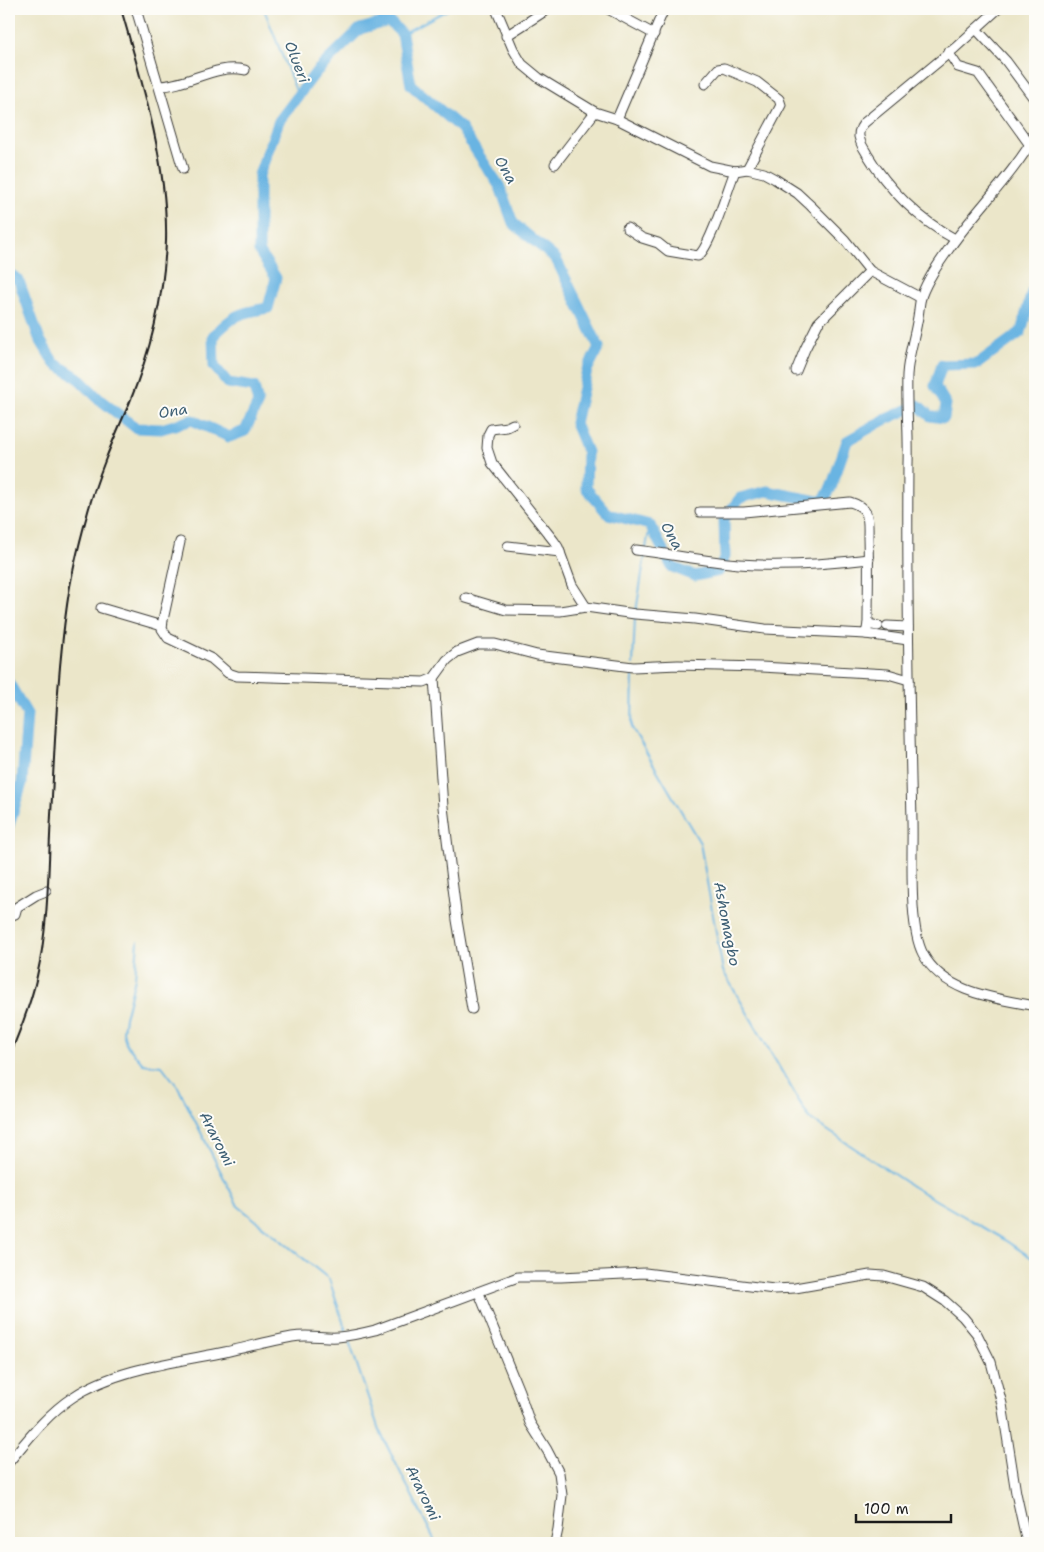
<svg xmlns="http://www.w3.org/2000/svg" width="1044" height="1552" font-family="'Shantell Sans',sans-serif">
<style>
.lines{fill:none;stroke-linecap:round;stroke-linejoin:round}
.stream{stroke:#69b4e2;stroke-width:2}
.river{stroke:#69b4e2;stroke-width:11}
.minor-casing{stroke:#3b3a36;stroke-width:11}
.minor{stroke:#fff;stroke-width:9}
.rail{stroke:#1c1c1c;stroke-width:2}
.labels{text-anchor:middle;stroke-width:4;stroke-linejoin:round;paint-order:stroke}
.water-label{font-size:15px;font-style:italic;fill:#3f6075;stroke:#fdfcf7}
</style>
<rect width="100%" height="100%" fill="#fdfcf7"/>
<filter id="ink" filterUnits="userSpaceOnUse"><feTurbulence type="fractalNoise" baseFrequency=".02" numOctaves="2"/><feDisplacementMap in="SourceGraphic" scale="10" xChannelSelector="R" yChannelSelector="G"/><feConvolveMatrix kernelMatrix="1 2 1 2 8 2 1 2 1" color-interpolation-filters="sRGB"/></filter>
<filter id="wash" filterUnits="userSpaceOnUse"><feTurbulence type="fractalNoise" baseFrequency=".0096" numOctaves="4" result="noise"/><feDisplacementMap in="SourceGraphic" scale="20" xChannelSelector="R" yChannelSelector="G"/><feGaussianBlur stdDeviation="1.12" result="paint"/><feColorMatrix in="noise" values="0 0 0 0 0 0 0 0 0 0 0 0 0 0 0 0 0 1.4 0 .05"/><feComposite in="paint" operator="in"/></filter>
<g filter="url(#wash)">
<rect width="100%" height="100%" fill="#ebe6c9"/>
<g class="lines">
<!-- stream -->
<g class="stream">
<path d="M264,9L298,96"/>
<path d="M402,34L449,9"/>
<path d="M646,548L650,525"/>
<path d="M636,612L645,555"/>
<path d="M633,664L635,617"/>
<path d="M633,669L632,728L700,843L723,971L809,1118L913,1187L1000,1237L1035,1260"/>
<path d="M138,941L135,978L125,1018L123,1031L126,1044L143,1064L162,1066L178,1087L238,1206L329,1279L346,1331"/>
<path d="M349,1341L379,1430L434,1539V1543"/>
</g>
<!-- river -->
<g class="river">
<path d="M9,272L19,281L39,338L54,363L77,377L99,399L136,428L161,429L192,420L229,437L245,431L258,403L254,387L228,383L214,366L213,336C234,315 238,313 268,308L276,278L259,251V175L279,121L316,72L360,29L389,21L402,34L411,85L461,128L500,187L513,223L556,259L599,347L587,370L575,423L587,452L586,488L608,514L650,525L672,567L695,576L719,571L725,556L724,519L740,498L767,491L822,502L831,488L847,441L882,421L918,405L930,416L944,418L946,404L935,386L942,365L977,364L1021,332L1032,292L1035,289"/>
<path d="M9,683L27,714L22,783L9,825"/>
</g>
</g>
</g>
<g filter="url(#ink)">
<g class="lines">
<defs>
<g id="minor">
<path d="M136,9L183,169"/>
<path d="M496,9L513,49L522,64L539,78L595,112L617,119L710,166L735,171L747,169L764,173L775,179L797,193L811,206L845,240L870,271L921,298"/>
<path d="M608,9L654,34"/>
<path d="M976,29L1006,61L1035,100"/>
<path d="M506,36L548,9"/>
<path d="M948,52L958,67L978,73L1030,145"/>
<path d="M705,84L718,69L724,68L757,82L779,99L781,105L747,169"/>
<path d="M159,86C188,86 216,63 245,70"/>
<path d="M617,119L664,9"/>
<path d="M1035,136C1012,176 977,209 951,246C939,263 928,278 921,297C919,305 919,314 917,322C914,340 908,356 907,375C906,405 909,435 908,464C907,583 909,702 912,821C913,854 908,926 923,954C944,993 995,998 1035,1006"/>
<path d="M555,164L595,112"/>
<path d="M627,228L642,238L658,243L668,251L698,256C710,248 728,188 735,171"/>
<path d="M955,239C919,220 888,189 867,154C865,150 861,145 860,140C857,133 860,128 864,123L955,48L998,9"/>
<path d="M796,371L805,349L818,323L870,271"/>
<path d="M513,424L507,427L491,429L488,435L487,448L492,463L554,541L558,547L572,585L586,607"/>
<path d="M700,512H744L850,502C857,504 863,507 866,513C869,520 868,530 868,537C869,566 868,595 868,624"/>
<path d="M180,542L163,620L162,629L168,638L212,659L228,673L237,676L424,682L434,678L447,660L457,652L478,644H495L537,655L633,667L678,665L761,667L888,674L909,680"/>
<path d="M508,546L560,552"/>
<path d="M636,550C670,554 704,561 739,564C779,567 828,564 869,559"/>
<path d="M466,598L506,610L560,611L586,607L635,614L695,619L765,629L866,634L868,624L878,626"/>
<path d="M101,608L162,626"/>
<path d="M887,626L908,627"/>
<path d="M866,634L908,640"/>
<path d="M434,678L443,807L457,920L472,1009"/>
<path d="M9,916L15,914L17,907L36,895L46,891"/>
<path d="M479,1293L519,1391L530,1423L547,1450L559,1473L562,1495L558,1529L555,1543"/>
<path d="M9,1462C28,1439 47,1414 73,1397C115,1369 176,1362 225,1352C248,1347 270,1341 292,1337C308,1334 323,1338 338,1337C351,1336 363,1333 375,1330L518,1277H561L645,1273L774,1289L795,1288L870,1275L884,1276L923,1287L945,1301L963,1317L977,1334L991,1362L1002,1404L1016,1493L1027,1543"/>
</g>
</defs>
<!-- minor casing -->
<use href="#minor" class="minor-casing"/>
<!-- minor -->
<use href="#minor" class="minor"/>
<!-- rail -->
<path class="rail" d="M9,1057C20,1031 31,1004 37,976C49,924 48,868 51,815C55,745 57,674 67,605C71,575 79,544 87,515C97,477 113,440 129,404C150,353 164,297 166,241C168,166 142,81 121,9"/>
</g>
</g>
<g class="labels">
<!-- water labels -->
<g class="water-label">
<text transform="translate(297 62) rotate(69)" y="5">Olueri</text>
<text transform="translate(506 170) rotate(60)" y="5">Ona</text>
<text transform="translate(173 411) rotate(-9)" y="5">Ona</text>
<text transform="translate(672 536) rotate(61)" y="5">Ona</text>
<text transform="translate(727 924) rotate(79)" y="5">Ashomagbo</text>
<text transform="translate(217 1139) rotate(63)" y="5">Araromi</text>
<text transform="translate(423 1493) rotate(64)" y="5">Araromi</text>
</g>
</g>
<!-- margin -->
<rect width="1044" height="1552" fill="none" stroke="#fdfcf7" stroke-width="30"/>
<!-- scale -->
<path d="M856 1514v8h95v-8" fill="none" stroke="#1c1c1c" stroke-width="2.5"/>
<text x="864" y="1514" font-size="15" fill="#1c1c1c" stroke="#fdfcf7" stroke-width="4" paint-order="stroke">100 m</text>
</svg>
